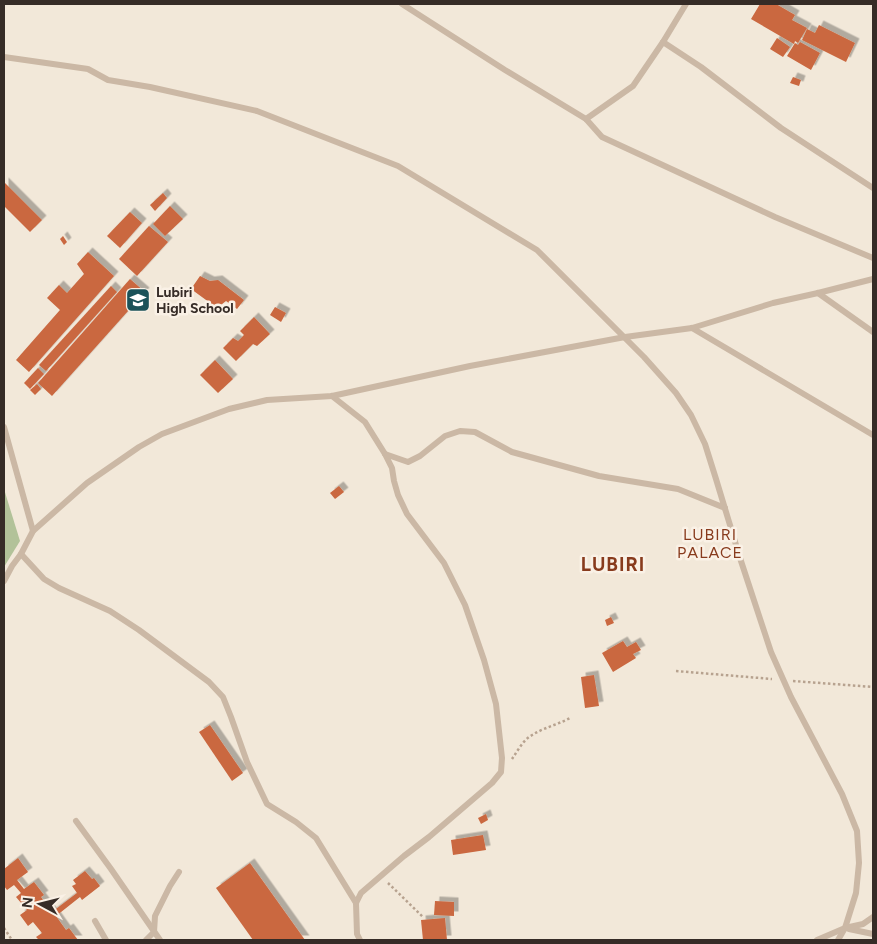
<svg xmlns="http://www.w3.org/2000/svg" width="877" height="944" font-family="Figtree,sans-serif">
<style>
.grass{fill:#b2c299}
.building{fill:#ca673f;filter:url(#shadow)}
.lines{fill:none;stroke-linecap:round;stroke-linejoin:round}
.path{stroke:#b7a28f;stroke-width:2.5;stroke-dasharray:2.5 2.5;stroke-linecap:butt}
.lane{stroke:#cbb8a5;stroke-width:6}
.labels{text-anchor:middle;stroke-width:5;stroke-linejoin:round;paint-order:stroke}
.poi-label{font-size:14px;font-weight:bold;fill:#362c27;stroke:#faf1e6;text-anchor:start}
.quarter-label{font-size:16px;letter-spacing:1px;fill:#883b1d;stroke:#faf1e6}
.district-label{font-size:19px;font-weight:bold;letter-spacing:1px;fill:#883b1d;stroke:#faf1e6}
</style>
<defs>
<filter id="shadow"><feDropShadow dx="4.5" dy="-4.5" stdDeviation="0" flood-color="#0004"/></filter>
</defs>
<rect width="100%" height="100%" fill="#f2e8d9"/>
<!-- grass -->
<path class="grass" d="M4,489L20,541L4,567Z"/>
<!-- building -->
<g class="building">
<path d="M760,4H776L795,15L792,20L807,28L798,43L795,41L794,44L751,19Z"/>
<path d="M819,25L855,43L846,62L802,40L807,29L815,33Z"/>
<path d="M777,38L790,47L783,57L770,49Z"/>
<path d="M800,42L820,53L811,70L787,56L795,43L798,45Z"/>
<path d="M793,77L801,80L799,86L790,83Z"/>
<path d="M4,182L42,220L30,232L4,206Z"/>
<path d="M163,193L167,198L155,211L150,205Z"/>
<path d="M170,206L183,219L165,236L153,224Z"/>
<path d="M130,212L142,223L120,248L107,236Z"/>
<path d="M149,226L168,242L137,276L119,259Z"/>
<path d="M63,236L67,242L64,245L60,239Z"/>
<path d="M88,252L114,276L29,372L16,360L60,310L47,298L59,285L67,293L84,274L77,264Z"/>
<path d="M200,276L210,281L218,280L244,300L237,309L226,301L217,308L191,289Z"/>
<path d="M130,279L145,292L52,396L38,383Z"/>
<path d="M111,286L117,292L46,371L39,365Z"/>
<path d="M275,307L286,313L281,322L270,315Z"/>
<path d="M254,317L270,334L257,346L253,344L236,361L223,348L233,338L238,341L244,335L240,331Z"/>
<path d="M215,360L233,379L218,393L200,375Z"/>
<path d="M38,368L44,374L30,389L24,383Z"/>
<path d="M37,384L41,389L35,395L30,390Z"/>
<path d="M339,486L344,492L335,499L330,493Z"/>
<path d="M611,617L614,623L607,626L605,620Z"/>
<path d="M623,641L627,647L636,642L641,650L633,654L636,658L613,672L602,653Z"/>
<path d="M594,675L599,706L585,708L581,677Z"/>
<path d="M210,725L243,773L232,781L199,732Z"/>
<path d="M486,814L488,820L481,824L478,818Z"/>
<path d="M483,835L486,850L453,855L451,840Z"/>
<path d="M18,858L28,872L17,880L24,889L34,882L44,895L41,897L52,912L77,893L72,886L76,884L73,880L85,871L92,879L94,878L100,886L82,900L80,897L56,916L66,930L69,928L78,940H39L36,937L42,933L33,922L28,926L20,915L27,910L16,897L21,893L14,885L7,890L4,886V869Z"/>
<path d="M250,863L305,940H253L216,888Z"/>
<path d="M435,901L454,902V916L434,915Z"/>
<path d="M445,918L447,940H423L421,920Z"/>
</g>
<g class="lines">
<!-- path -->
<g class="path">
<path d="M676,671L772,679"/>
<path d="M793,681L873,687"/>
<path d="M512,759C517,752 522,742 529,737C542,728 557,725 570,718"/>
<path d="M388,883L423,917"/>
<path d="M4,928L12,940"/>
</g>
<!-- lane -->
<g class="lane">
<path d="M402,4L505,70L586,119L602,137L775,217L873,258"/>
<path d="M663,42L701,67L781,128L873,188"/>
<path d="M4,57L88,69L108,80L150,87L257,111L398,166L537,250L644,357L676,393L691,415L705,444L716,479L740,558L771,652L791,697L842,794L857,831L859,863L856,893L845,928L838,940"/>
<path d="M586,119L633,86L663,42L686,4"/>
<path d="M818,293L873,332"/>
<path d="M692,328L873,435"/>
<path d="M332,396L365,422L385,454L392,468L394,481L398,495L407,514L444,563L465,605L484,660L496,704L502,758L501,772L492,783L429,837L404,856L361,893L356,903L357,934L360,940"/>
<path d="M4,427L33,531"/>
<path d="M385,454L408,462L420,456L445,436L460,431L475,432L512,452L599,476L678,489L725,508"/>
<path d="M21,554L44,579L59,588L110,611L139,630L209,682L223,697L231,717L247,762L267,804L296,822L316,838L356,903"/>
<path d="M4,581L12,566L21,554L33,531L87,483L139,447L162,434L229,409L267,400L332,396L470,366L625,337L692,328L773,303L818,293L873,279"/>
<path d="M76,821L111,869L160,940"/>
<path d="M95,921L106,940"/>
<path d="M849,929L873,934"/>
<path d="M146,940L154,932L155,916L170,886L179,872"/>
<path d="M817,940L845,928L863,924L873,917"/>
</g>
</g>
<!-- icons -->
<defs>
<symbol id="school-square" viewBox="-11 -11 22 22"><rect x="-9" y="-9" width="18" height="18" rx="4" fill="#1b5259" stroke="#faf1e6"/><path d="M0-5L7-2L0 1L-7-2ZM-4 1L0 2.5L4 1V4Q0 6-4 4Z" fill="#fff"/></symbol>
</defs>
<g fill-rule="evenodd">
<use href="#school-square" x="124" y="286" width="28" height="28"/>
</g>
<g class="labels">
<!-- poi labels -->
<g class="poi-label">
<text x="156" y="297">Lubiri<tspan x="156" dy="16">High School</tspan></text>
</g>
<!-- quarter labels -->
<g class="quarter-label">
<text x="710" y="540">LUBIRI<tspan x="710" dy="18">PALACE</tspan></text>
</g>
<!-- district labels -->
<g class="district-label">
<text x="613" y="571">LUBIRI</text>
</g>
</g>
<!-- border -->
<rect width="877" height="944" fill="none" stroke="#362c27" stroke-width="10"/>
<!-- north arrow -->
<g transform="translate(40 904) rotate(277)" stroke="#faf1e6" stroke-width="4" paint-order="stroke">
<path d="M0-4L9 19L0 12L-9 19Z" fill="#362c27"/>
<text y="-8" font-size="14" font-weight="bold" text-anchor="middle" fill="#362c27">N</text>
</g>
</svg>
